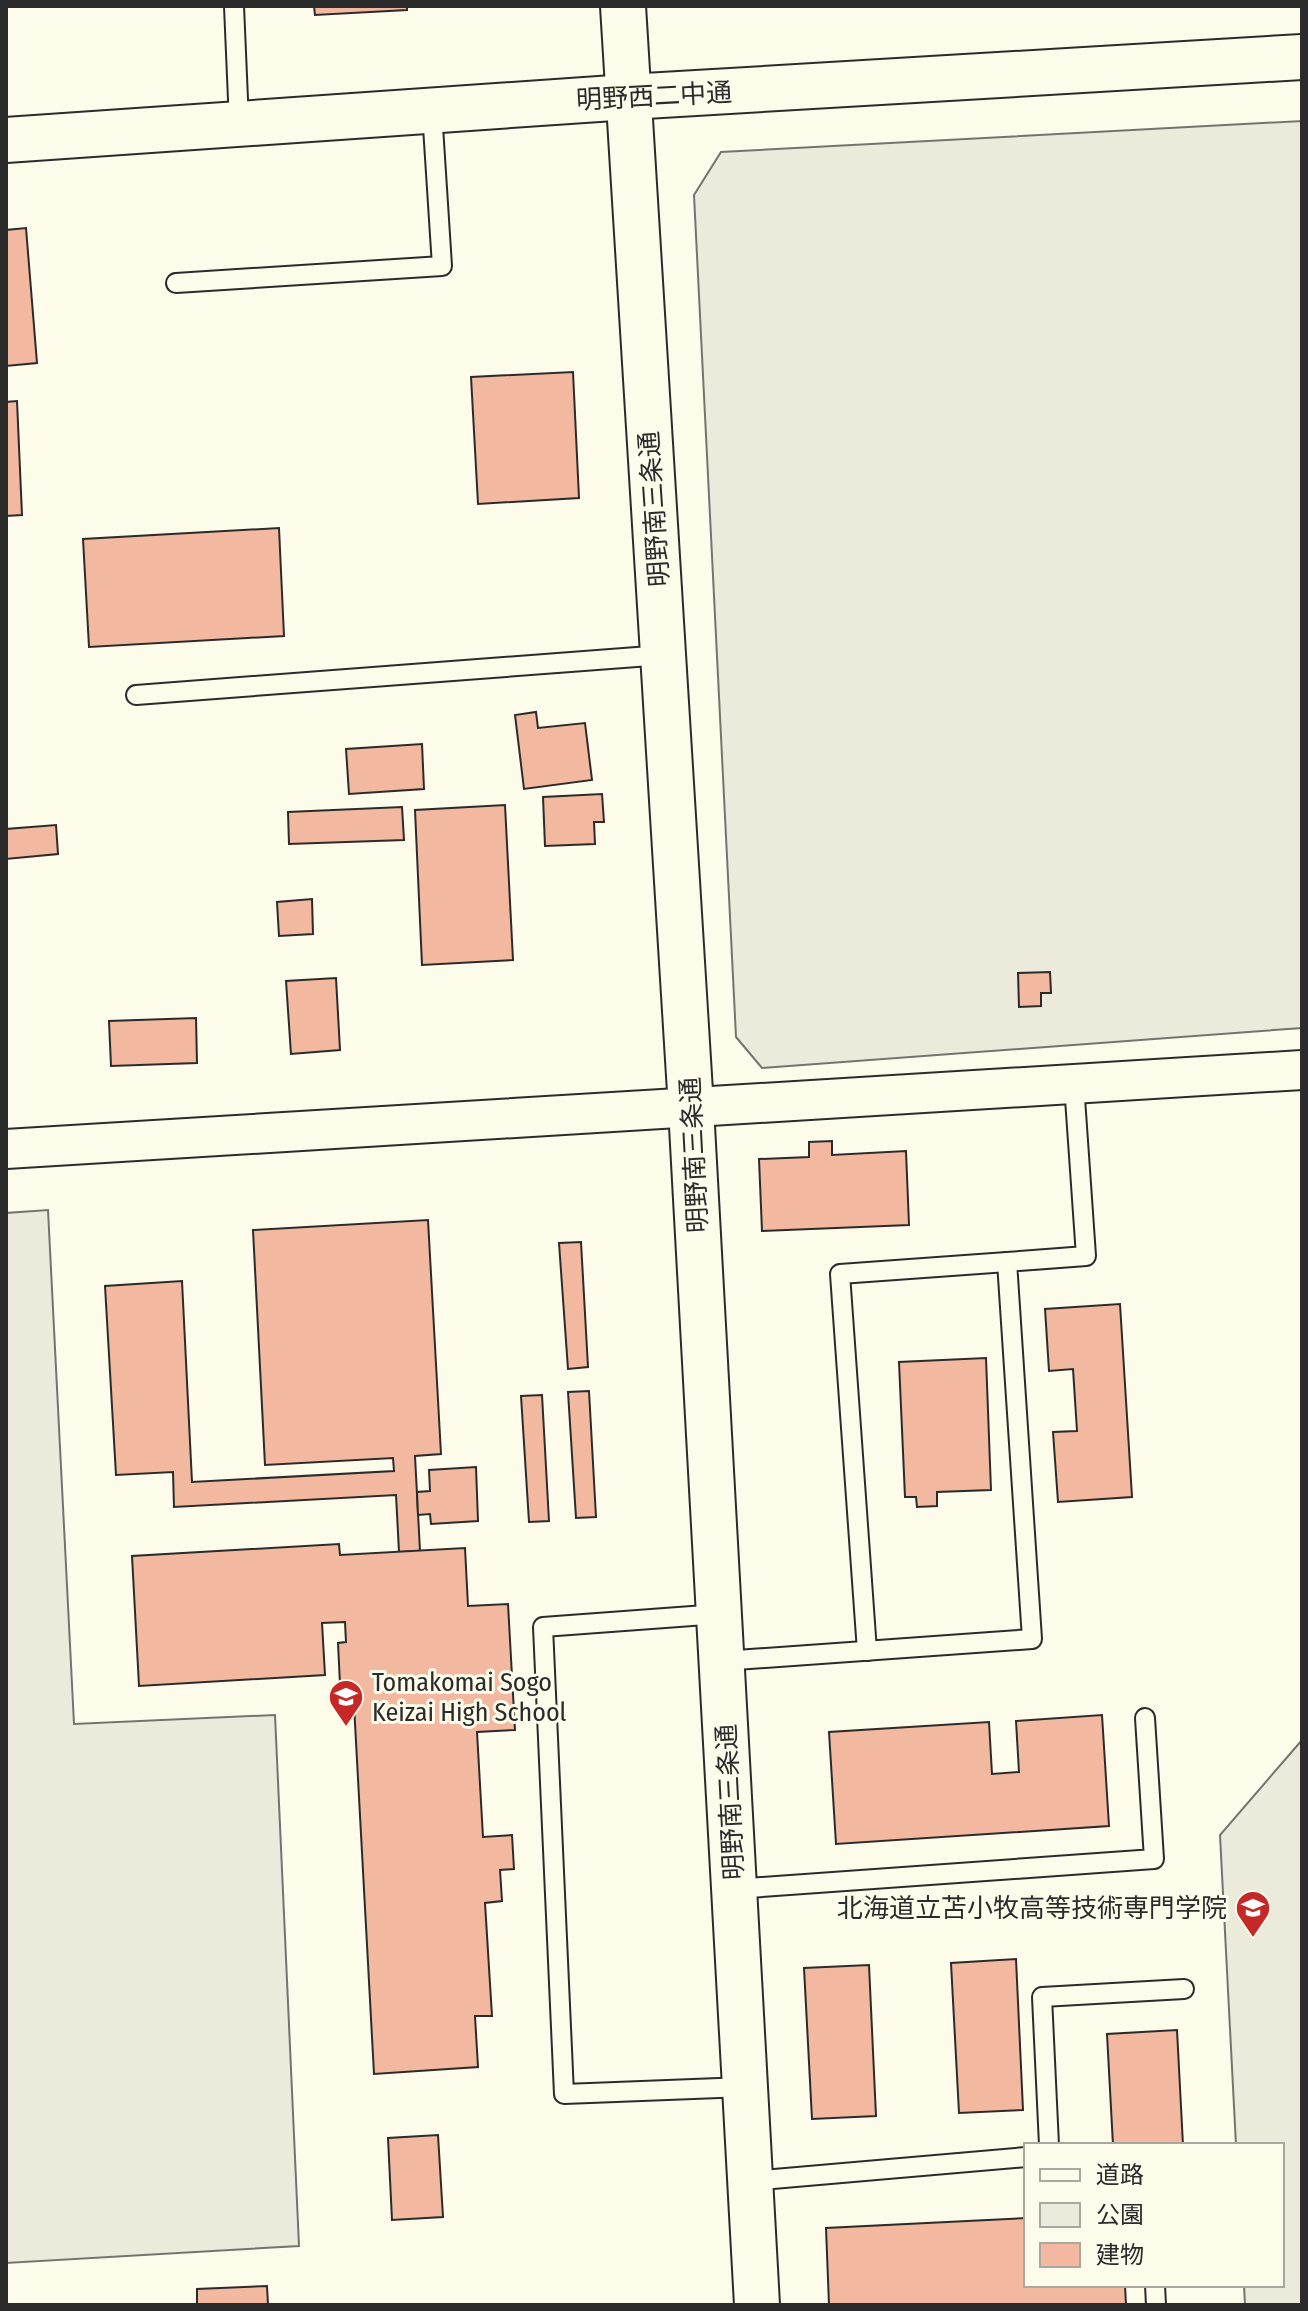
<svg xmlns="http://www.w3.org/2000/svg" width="1308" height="2311" font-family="'Fira Sans Condensed','Noto Sans JP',sans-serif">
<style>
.green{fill:#ecebdb;stroke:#74746e;stroke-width:2}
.building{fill:#f2b8a0;stroke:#2b2b2b;stroke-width:2}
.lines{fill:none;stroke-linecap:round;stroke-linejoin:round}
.service-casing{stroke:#2b2b2b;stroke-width:22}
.minor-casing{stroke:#2b2b2b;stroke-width:42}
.tertiary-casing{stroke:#2b2b2b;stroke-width:48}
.service{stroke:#fdfbea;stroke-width:18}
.minor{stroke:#fdfbea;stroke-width:38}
.tertiary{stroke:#fdfbea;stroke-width:44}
.labels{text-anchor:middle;stroke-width:6;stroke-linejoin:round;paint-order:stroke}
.street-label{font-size:26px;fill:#2b2b2b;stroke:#fdfbea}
.poi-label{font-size:26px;fill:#2b2b2b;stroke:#fdfbea;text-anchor:start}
</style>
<rect width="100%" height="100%" fill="#fdfbea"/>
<!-- green -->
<g class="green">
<path d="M1302,121V1028L762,1068L736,1037L694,195L721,152Z"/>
<path d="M48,1210L74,1724L275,1715L299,2246L6,2263V1213Z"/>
<path d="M1302,1740V2305H1245L1244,2285H1282V2145H1236L1220,1835Z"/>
</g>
<!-- building -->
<g class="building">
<path d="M314,6H407V10L315,15Z"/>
<path d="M26,228L37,363L6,366V230Z"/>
<path d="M573,372L579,498L478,504L471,377Z"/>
<path d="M17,401L22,515L6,516V402Z"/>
<path d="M279,528L284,636L89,647L83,539Z"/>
<path d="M536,712L538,728L585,723L592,780L524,789L515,715Z"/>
<path d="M422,744L424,789L349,794L346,749Z"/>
<path d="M602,794L604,822H594L595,844L545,846L543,797Z"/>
<path d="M505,805L513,960L422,965L415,810Z"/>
<path d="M402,807L404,840L289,844L288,812Z"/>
<path d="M56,825L58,854L6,859V829Z"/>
<path d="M312,899L313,934L279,936L277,902Z"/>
<path d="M1050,972L1051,993H1041V1006L1019,1007L1018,973Z"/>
<path d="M336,978L340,1050L291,1054L286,981Z"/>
<path d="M196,1018L197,1063L111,1066L109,1021Z"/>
<path d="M832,1141V1155L906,1151L909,1225L762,1231L759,1159L809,1157V1142Z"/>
<path d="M428,1220L441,1454L415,1456L420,1551L399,1552L396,1495L174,1507L173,1472L116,1475L105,1286L182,1281L192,1482L394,1471L393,1458L265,1465L253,1230Z"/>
<path d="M581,1242L588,1367L568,1369L559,1243Z"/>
<path d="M1120,1304L1132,1497L1058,1502L1053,1432L1077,1431L1073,1369L1049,1371L1045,1309Z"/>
<path d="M986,1358L991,1490L937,1492V1506L917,1507L916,1497H905L899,1362Z"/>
<path d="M589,1391L596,1517L576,1518L568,1392Z"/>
<path d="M542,1395L549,1521L529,1522L521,1396Z"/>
<path d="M476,1467L478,1521L431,1524L430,1514L418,1515L417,1492L430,1491L429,1470Z"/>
<path d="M339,1544L340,1555L465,1548L468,1606L508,1604L515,1730L477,1732L483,1837L512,1835L514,1869L500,1870L502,1901L485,1903L492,2016H475L478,2067L374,2074L354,1705H341L338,1643L346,1642L345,1622L322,1623L325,1675L139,1686L132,1556Z"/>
<path d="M1102,1715L1109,1826L836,1844L829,1732L989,1722L992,1774L1019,1772L1016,1721Z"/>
<path d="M1016,1959L1023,2110L959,2113L951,1963Z"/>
<path d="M869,1965L876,2116L812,2119L804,1968Z"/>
<path d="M1177,2030L1183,2145H1113L1107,2034Z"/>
<path d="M438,2135L443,2217L392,2220L388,2138Z"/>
<path d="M1026,2218V2285H1125L1126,2305H829L826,2228Z"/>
<path d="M267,2286L268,2305H197V2289Z"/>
</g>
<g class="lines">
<defs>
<g id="service">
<path d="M234,6L239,123"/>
<path d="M176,283L442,266L432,111"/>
<path d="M136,695L663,655"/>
<path d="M719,1614L543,1627L564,2094L745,2087"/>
<path d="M867,1651L840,1274L1007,1262"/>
<path d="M722,1661L1032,1639L1007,1262L1086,1256L1074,1084"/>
<path d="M734,1889L1154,1859L1145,1718"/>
<path d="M1049,2145L1042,1997L1184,1989"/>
<path d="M750,2181L1026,2157"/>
<path d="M1155,2285L1156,2305"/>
</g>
<path id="minor" d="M6,1149L1302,1070"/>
<g id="tertiary">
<path d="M623,6L691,1108L757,2305"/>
<path d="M6,140L628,97L1302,57"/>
</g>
</defs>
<!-- service casing -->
<use href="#service" class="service-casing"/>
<!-- minor casing -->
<use href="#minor" class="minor-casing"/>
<!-- tertiary casing -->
<use href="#tertiary" class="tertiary-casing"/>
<!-- service -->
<use href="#service" class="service"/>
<!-- minor -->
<use href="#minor" class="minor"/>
<!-- tertiary -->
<use href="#tertiary" class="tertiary"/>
</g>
<!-- icons -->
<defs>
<symbol id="school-pin" viewBox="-11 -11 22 30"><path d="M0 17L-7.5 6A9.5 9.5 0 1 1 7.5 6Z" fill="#c62828" stroke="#fdfbea"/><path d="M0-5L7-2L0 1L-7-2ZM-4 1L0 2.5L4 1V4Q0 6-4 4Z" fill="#fff"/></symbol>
</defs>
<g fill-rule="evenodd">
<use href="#school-pin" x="326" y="1677" width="40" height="54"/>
<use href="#school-pin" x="1233" y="1888" width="40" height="54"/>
</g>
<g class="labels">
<!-- street labels -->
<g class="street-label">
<text transform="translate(654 96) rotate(-3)" y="9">明野西二中通</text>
<text transform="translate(654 509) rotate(-94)" y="9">明野南三条通</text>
<text transform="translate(694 1155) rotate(-93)" y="9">明野南三条通</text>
<text transform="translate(730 1802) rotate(-93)" y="9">明野南三条通</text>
</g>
<!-- poi labels -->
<g class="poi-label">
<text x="372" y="1691">Tomakomai Sogo<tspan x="372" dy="30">Keizai High School</tspan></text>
<text x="1227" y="1917" text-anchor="end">北海道立苫小牧高等技術専門学院</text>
</g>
</g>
<!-- border -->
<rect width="1308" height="2311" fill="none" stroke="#2b2b2b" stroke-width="16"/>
<!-- legend -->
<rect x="1024" y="2143" width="260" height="144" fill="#fdfbea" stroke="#a9a89e" stroke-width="2"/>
<rect x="1040" y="2169" width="40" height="12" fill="#fdfbea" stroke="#a9a89e" stroke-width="2"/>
<text x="1096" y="2183" font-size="24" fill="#2b2b2b">道路</text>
<rect x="1040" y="2203" width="40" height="24" fill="#ecebdb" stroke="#a9a89e" stroke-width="2"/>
<text x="1096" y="2223" font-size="24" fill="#2b2b2b">公園</text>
<rect x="1040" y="2243" width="40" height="24" fill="#f2b8a0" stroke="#a9a89e" stroke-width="2"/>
<text x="1096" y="2263" font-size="24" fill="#2b2b2b">建物</text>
</svg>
